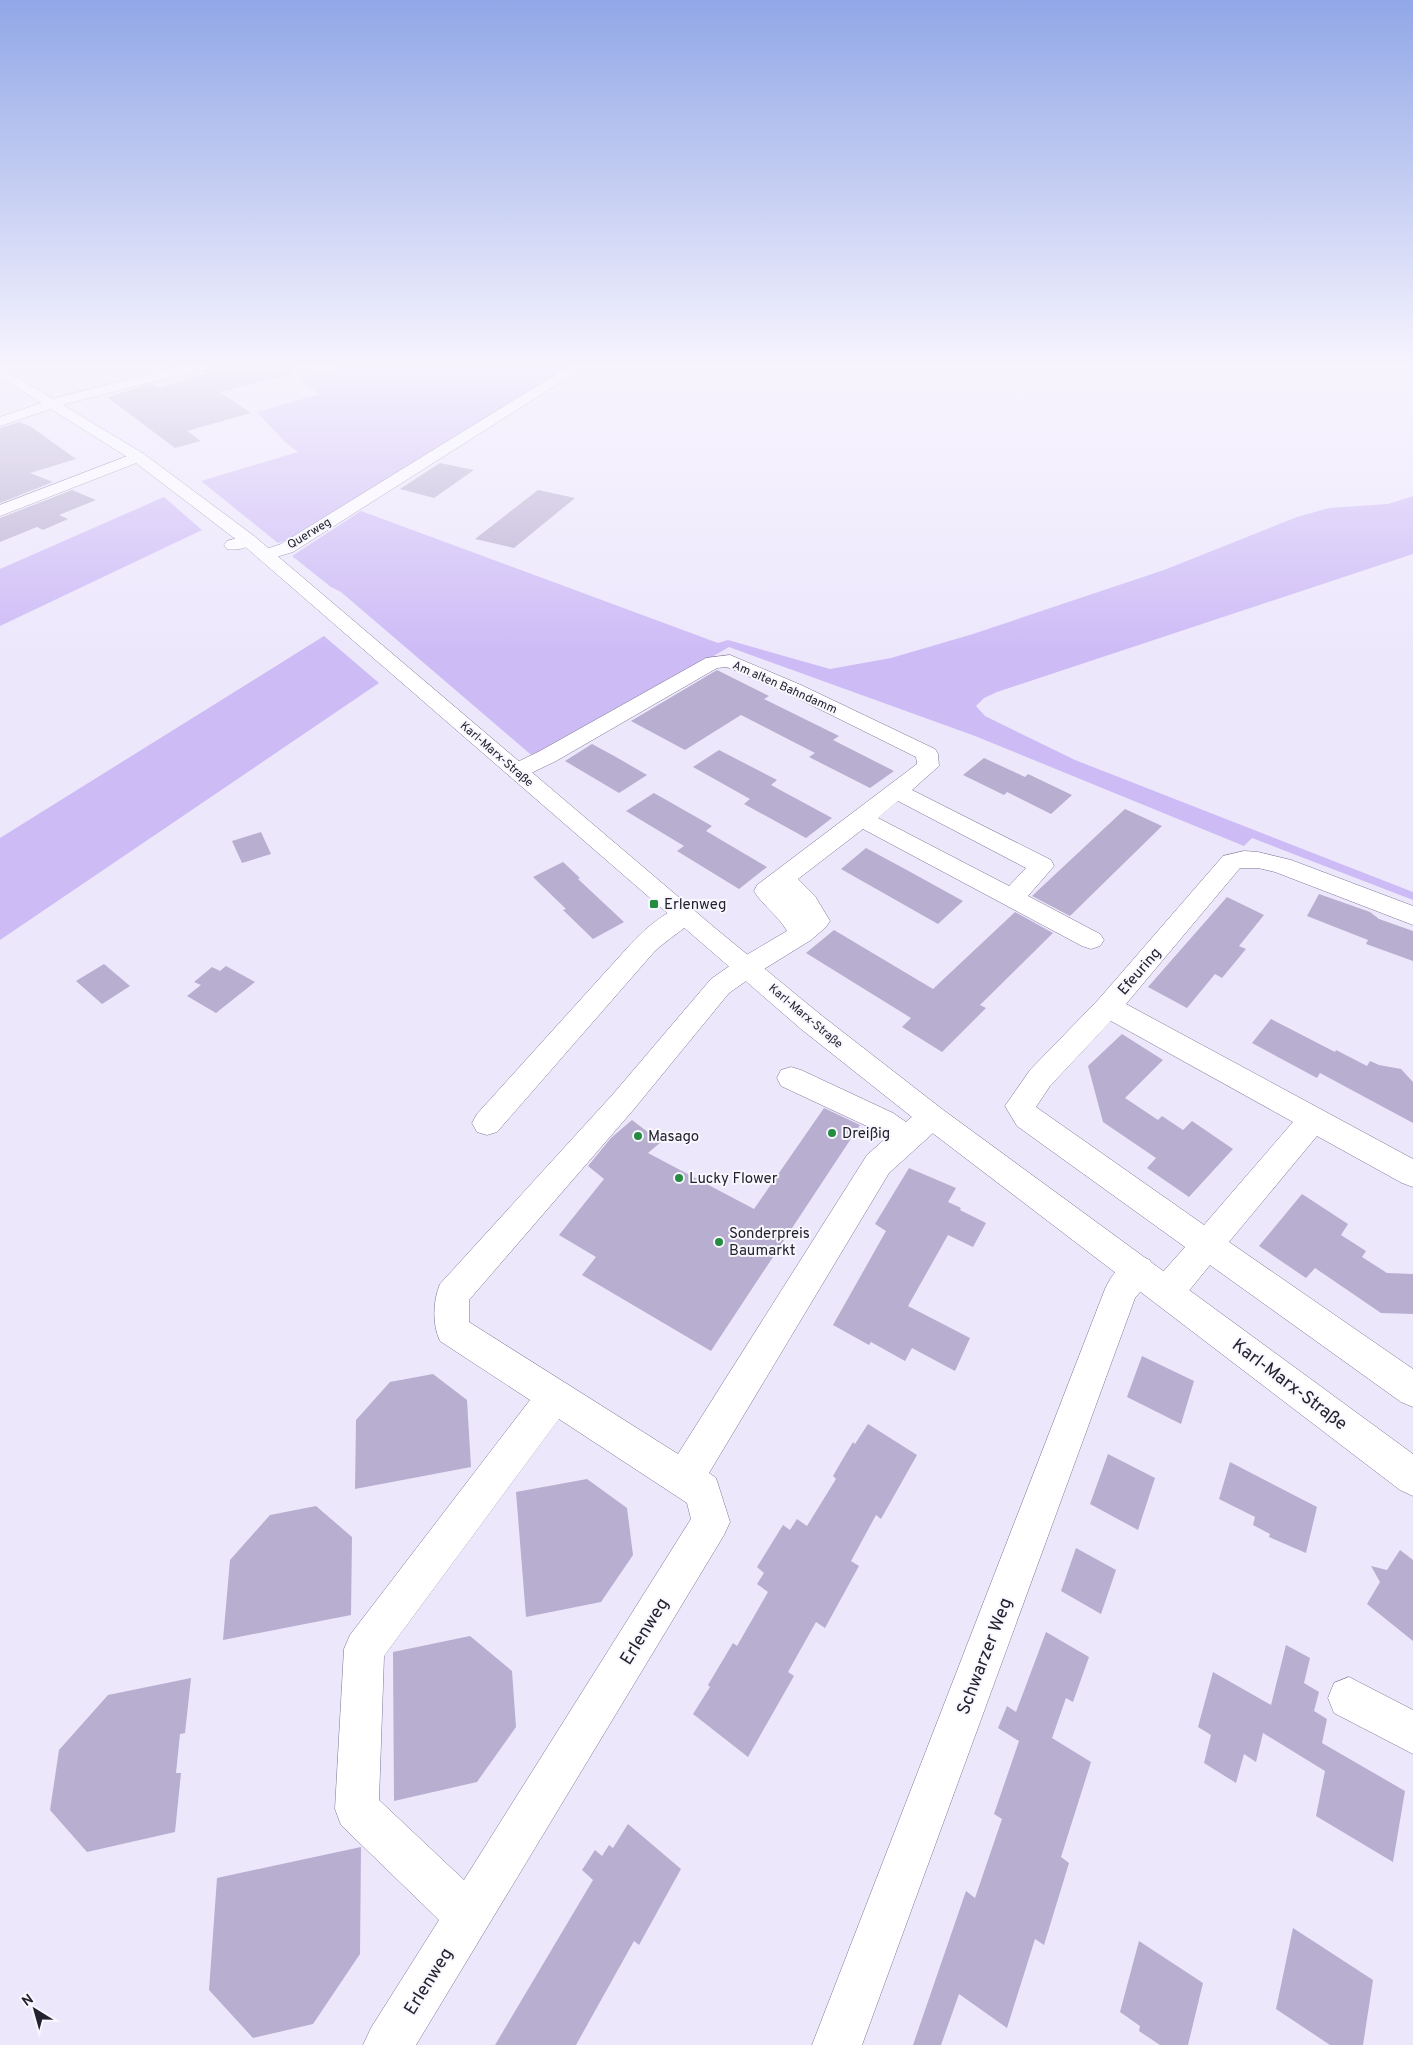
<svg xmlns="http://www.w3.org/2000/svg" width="1413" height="2045" font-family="Overpass,sans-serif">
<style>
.green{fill:#cdbbf6}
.building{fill:#b8aed0}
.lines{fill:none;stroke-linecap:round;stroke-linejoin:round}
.minor-casing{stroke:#7e7595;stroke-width:1}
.major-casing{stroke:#7e7595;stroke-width:1}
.minor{fill:#fff;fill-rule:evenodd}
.major{fill:#fff;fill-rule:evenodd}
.poi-dot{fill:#258b41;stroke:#f8f7fe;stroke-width:2}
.labels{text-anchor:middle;stroke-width:4;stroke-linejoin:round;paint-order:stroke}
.far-street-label{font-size:12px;fill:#25222f;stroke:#f8f7fe}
.poi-label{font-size:15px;fill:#25222f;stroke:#f8f7fe;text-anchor:start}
.street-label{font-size:15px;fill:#25222f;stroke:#f8f7fe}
.near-street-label{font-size:18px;fill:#25222f;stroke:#f8f7fe}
</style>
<rect width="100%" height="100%" fill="#ede7fc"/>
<!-- green -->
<g class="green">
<path d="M343,366H574L294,538L278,543L201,481L298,452L285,442L257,412L320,394L297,379Z"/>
<path d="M1413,496V554L997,692L984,698L976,706L985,716L1075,760L1413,892V900L1252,838L1244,846L975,736L729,647L536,759L341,592L331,587L292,556L361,511L718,643L728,640L830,669L891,658L973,634L1164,570L1297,517L1329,508L1388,504Z"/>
<path d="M164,497L202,530L0,626V569Z"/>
<path d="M324,636L379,683L0,940V838Z"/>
</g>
<!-- building -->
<g class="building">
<path d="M208,366H293L294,374L220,392L251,413L187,431L201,441L175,448L107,397L151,384L159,388L207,374L203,371Z"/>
<path d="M19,422L30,426L76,459L30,473L53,482L0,503V428Z"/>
<path d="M440,463L474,470L434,498L400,489Z"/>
<path d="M72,490L96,500L59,515L68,519L43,530L37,527L0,542V518Z"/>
<path d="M538,490L575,498L514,548L475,539Z"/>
<path d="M717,670L769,696L764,699L839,736L833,740L894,771L870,788L809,757L815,753L741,715L685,750L631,721Z"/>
<path d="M592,744L616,757L647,775L619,793L565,761Z"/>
<path d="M719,750L777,780L771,785L832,818L806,838L744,804L750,799L693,767Z"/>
<path d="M984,758L1025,777L1028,774L1072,795L1051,814L1007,792L1004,795L963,775Z"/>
<path d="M654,793L712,826L706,831L767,867L739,889L677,851L684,846L626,811Z"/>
<path d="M1125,809L1162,826L1070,916L1032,896Z"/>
<path d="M261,832L271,854L242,863L232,841Z"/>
<path d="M866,848L905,869L963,901L938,924L841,869Z"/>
<path d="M563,862L580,878L578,879L624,922L593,939L563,910L566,909L533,877Z"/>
<path d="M1319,894L1370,912L1379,919L1413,931V961L1366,944L1368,940L1307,916Z"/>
<path d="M1227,897L1264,915L1239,946L1246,949L1222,978L1215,974L1187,1008L1148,987Z"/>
<path d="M1015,912L1053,933L980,1005L986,1008L942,1052L902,1027L911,1018L806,953L834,930L933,989Z"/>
<path d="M104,964L130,986L102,1004L76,981Z"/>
<path d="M226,966L255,982L216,1013L187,996L201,985L194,982L212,967L220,971Z"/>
<path d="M1271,1019L1335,1052L1336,1050L1367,1066L1370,1061L1379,1065L1401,1069L1413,1082V1123L1320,1073L1317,1078L1252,1043Z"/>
<path d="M1122,1034L1163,1060L1125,1098L1158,1120L1162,1116L1183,1130L1192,1121L1233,1149L1189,1197L1147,1168L1156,1158L1103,1122L1088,1066Z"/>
<path d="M824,1108L860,1125L711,1351L582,1275L596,1257L559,1235L604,1179L588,1166L611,1138L632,1120L661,1142L648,1153L754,1209Z"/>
<path d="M909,1168L956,1188L948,1202L961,1208L960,1210L986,1223L973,1247L948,1235L908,1306L970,1338L955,1371L912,1348L905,1361L871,1342L869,1345L833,1325L886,1231L875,1224Z"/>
<path d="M1302,1194L1348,1224L1341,1235L1366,1251L1362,1257L1387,1273L1413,1274V1314L1381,1313L1315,1268L1306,1278L1259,1246Z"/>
<path d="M1142,1356L1194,1381L1181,1424L1127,1397Z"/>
<path d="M433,1374L467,1400L471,1467L355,1489L356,1420L390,1382Z"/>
<path d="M868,1424L917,1455L881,1519L876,1515L851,1561L859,1566L825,1628L816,1622L788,1672L794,1676L748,1757L693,1714L710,1687L708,1685L733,1643L737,1646L768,1592L757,1584L764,1573L757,1567L783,1525L790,1530L797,1519L807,1526L836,1479L833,1476L841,1462L853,1442L855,1444Z"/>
<path d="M1108,1454L1155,1478L1138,1530L1090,1504Z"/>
<path d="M1230,1462L1317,1507L1306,1553L1269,1537L1270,1534L1253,1525L1255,1517L1219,1499Z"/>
<path d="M587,1479L627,1508L633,1555L601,1602L526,1617L516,1492Z"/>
<path d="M316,1506L352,1537L351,1615L223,1640L230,1560L270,1515Z"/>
<path d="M1076,1548L1116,1570L1101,1614L1061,1591Z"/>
<path d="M1400,1550L1413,1560V1641L1367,1604L1380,1582L1371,1566L1387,1570Z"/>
<path d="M1046,1632L1089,1657L1073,1702L1066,1698L1052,1738L1091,1762L1061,1857L1069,1863L1044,1945L1035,1939L1007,2028L959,1994L941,2045H913L966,1891L975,1898L1002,1819L994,1814L1019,1741L998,1728L1007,1706L1016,1712Z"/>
<path d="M470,1636L512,1671L516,1727L477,1782L394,1801L393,1652Z"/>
<path d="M1286,1645L1310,1658L1304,1683L1319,1692L1314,1711L1327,1719L1322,1743L1405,1791L1393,1862L1316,1816L1325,1771L1263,1733L1256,1762L1244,1754L1236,1783L1204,1763L1211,1735L1198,1727L1213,1672L1271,1705Z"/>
<path d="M191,1678L185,1733L180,1734L176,1773H181L175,1832L87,1852L50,1810L59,1750L108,1695Z"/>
<path d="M628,1824L681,1869L639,1945L634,1941L576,2045H495L593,1880L582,1870L595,1850L602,1856L609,1845L613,1848Z"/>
<path d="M361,1847L360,1954L313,2024L253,2038L209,1990L217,1878Z"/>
<path d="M1293,1928L1373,1980L1363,2045H1330L1276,2009Z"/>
<path d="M1139,1941L1203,1983L1188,2045H1160L1139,2031L1140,2026L1120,2012Z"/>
</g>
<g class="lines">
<defs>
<g id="minor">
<path d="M182,366H206L204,369L69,403L0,426V417L59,397Z"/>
<path d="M569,366H586L293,552L266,560L260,559L257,555L260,551L281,544Z"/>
<path d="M138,452L144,454L146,457L144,460L0,516V505Z"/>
<path d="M248,535L254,536L257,540C251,548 236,551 227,549L224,545L227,541Z"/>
<path d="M730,655L801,685L935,749L938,754L939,766L912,790L1051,860L1054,866L1028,896L1100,934L1104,940L1100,946L1091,949L1082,946L863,829L798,879L815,896L830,921L826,927L811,940L756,974L729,993L634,1109L469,1300V1322L678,1454L867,1155L885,1139L873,1129L781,1086L777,1078L781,1070L791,1067L801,1070L893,1113L906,1122C919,1111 925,1103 942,1109L947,1117L942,1125L889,1173L709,1473L716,1478L730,1522L724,1535L416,2045H363L371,2028L439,1920L341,1825L335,1809L344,1649L350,1635L530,1400L440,1341C432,1324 433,1301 440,1284L614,1093L711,979L738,960L787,931C777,914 763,906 754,891L757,885L917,764L916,757L787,693L727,667L717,668L556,761L525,776L517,778L509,776L506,771L509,766L540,751L706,658ZM898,801L1026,868L1009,886L878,818ZM559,1419L687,1503L691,1519L464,1880L379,1800L384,1656Z"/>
<path d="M1244,851L1258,852L1291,860L1413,906V925L1275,872L1258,868H1240L1126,1004L1413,1159V1187L1402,1183L1317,1136L1229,1242L1413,1369V1407L1401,1402L1210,1265L1179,1303L1167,1307L1155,1303L1150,1292L1155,1281L1185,1247L1017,1126L1005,1106L1030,1070L1098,1000L1223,856ZM1111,1021L1293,1122L1204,1225L1036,1107L1050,1086Z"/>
<path d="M684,906L693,909L697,915C689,927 666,940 654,952L497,1132L487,1135L477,1132L472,1123L477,1114L629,946C644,930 663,912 684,906Z"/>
<path d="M1138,1255L1150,1260L1154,1270L1150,1280L1135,1298L862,2045H812L1105,1289C1112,1274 1122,1261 1138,1255Z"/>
<path d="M1349,1677L1413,1710V1754L1334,1713L1328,1698L1334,1683Z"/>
</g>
<path id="major" d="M0,367L144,454L254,536L715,928L821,1015L942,1109L1413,1454V1496L1400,1490L922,1125L801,1029L242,544L132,460L0,377Z"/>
</defs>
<!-- minor casing -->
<use href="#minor" class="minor-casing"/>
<!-- major casing -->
<use href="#major" class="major-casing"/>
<!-- minor -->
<use href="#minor" class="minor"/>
<!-- major -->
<use href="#major" class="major"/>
</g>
<!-- sky -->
<linearGradient id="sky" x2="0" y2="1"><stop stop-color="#91a7e7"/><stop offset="0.56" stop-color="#f7f4fe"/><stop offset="1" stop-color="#f7f4fe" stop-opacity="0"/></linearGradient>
<rect width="1413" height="652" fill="url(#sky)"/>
<!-- markers -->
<g class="poi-dot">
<rect x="649" y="899" width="10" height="10" rx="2.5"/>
<circle cx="832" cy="1133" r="5"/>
<circle cx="638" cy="1136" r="5"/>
<circle cx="679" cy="1178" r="5"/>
<circle cx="719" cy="1242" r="5"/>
</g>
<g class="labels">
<!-- far-street labels -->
<g class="far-street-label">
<text transform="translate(309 533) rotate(-31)" y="4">Querweg</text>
<text transform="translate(785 687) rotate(24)" y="4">Am alten Bahndamm</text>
<text transform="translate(497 754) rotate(41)" y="4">Karl-Marx-Straße</text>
<text transform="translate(806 1016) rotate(40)" y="4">Karl-Marx-Straße</text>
</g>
<!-- poi labels -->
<g class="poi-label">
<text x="664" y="909">Erlenweg</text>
<text x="842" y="1138">Dreißig</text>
<text x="648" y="1141">Masago</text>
<text x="689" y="1183">Lucky Flower</text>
<text x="729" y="1238">Sonderpreis<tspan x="729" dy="17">Baumarkt</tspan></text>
</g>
<!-- street labels -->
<g class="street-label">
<text transform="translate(1139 971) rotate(-49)" y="5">Efeuring</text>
</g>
<!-- near-street labels -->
<g class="near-street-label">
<text transform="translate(1290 1384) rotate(37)" y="6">Karl-Marx-Straße</text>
<text transform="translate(644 1631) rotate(-58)" y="6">Erlenweg</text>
<text transform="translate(984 1656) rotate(-69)" y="6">Schwarzer Weg</text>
<text transform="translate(428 1981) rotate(-58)" y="6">Erlenweg</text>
</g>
</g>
<!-- north arrow -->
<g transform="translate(35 2010) rotate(323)" stroke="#f8f7fe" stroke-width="4" paint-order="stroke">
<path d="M0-4L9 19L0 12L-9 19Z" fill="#25222f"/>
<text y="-8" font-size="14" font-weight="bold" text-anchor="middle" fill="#25222f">N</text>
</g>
</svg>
